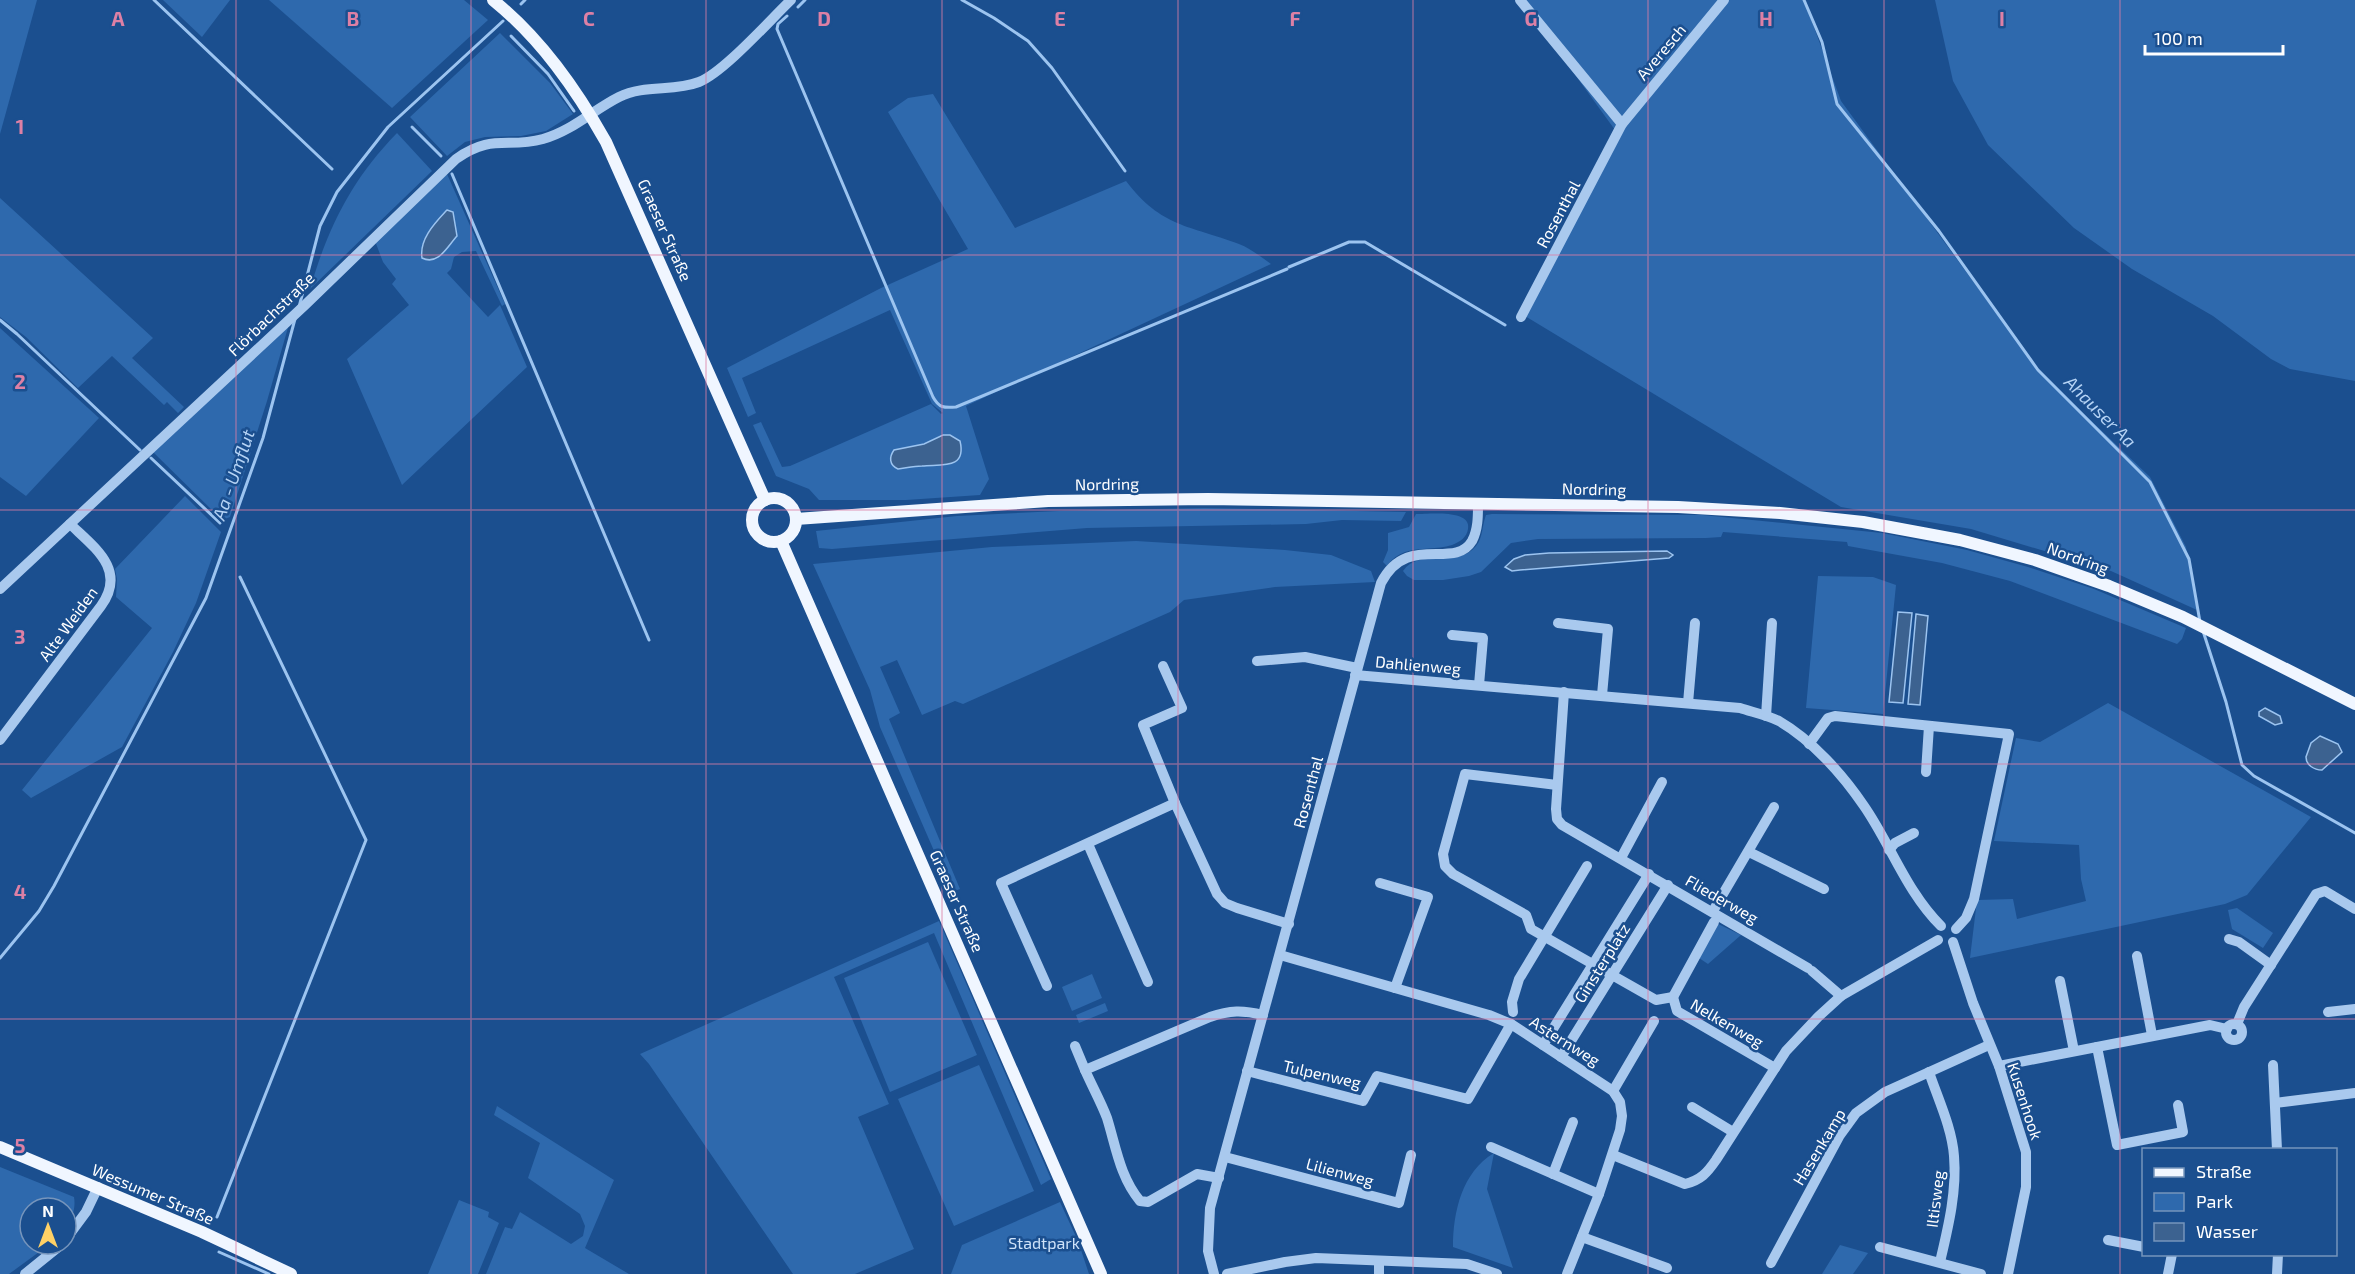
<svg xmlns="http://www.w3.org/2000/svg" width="2355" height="1274" font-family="'Exo 2',sans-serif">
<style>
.green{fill:#2e69ad}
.water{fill:#3c6290;stroke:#9cc4f0;stroke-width:1.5}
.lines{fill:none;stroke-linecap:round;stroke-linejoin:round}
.stream{stroke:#9cc4f0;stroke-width:3}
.minor{stroke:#a9c9ee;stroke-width:10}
.major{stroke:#f0f6ff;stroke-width:12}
.grid{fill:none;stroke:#dd80a5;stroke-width:1.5;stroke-opacity:0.55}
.labels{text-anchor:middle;stroke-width:5;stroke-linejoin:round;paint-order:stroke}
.street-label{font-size:16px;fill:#fff;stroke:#1b4f8f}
.park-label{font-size:16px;fill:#cfe3fa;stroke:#1b4f8f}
.water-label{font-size:18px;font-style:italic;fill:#b5d3f5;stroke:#1b4f8f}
.grid-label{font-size:20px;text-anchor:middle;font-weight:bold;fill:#dd80a5;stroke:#1b4f8f;stroke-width:5;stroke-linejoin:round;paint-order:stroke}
</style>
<rect width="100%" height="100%" fill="#1b4f8f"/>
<!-- green -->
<g class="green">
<path d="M0,0H37L0,134Z"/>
<path d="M163,0H230L202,37Z"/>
<path d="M269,0H464L488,20L392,108Z"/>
<path d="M1521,0H1804L1841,101L2038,370L2150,477L2186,547L2197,610L2111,571L1971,529L1841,507L1525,316L1615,130Z"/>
<path d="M1935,0H2355V381L2290,369L2271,359L2213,316L2132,269L2074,228L1988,145L1953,81Z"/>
<path d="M500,33L550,83L573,114L546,131L521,136L485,137L465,142L447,156L410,117Z"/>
<path d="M933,94L1015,228L1126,181C1162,228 1189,225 1239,244C1250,248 1261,257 1271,264L966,406L989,479L980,495L906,500H819L809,489L776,476L753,425L761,422L782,467L790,466L931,404L941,414L943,413L932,404L890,310L742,378L756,413L748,417L727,368L881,288L968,249L888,112L908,98Z"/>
<path d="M397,133L432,171L310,289C328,227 352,179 397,133Z"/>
<path d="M447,174L505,304L502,306L476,251L462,252L454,257L451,269L447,273L488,317L500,305L527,367L402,485L347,359L409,305L392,284L396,279L383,262L375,241Z"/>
<path d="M0,198L153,338L132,358L184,407L178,413L167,402L164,405L112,356L78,388L26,337L0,317Z"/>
<path d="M289,324L267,401L230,517L225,519L220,518L152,451Z"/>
<path d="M0,328L99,418L26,496L0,477Z"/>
<path d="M185,496L221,532L196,603L173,652L122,747L31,798L22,790L152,628L116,597L117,579L115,569Z"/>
<path d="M1204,508L1406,512L1401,521L1342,520L1306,524L1087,528L832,549L819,548L816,531L957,516L1059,511Z"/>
<path d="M1416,514C1429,514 1472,509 1468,529C1467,537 1460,542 1452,545C1437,550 1420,547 1405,552C1397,555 1392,559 1387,566L1383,562L1388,550V533L1409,527Z"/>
<path d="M1492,514L1702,515L1882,533L1967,550L2028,567L2094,589L2186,628L2182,639L2177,644L2010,581L1942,563L1848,546L1847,542L1723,532L1721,537L1706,538L1538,539L1511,543L1481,572L1469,576L1443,580H1414L1407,576L1403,571C1419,547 1458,569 1476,546C1483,538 1482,525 1486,515Z"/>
<path d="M1136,541L1285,550L1331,555L1371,571L1375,582L1275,587L1184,600L1170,612L963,704L955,701L922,715L897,660L880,667L900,713L889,719L960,889L952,892L880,727L870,690L813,564L992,547Z"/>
<path d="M1818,576L1873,577L1896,585L1883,714L1806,708Z"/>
<path d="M2108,703L2311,817L2247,895L2225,904L1970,958L1977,900L2013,899L2017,919L2086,901L2081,879L2079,845L1994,841L2016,738L2040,742Z"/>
<path d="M2237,908L2273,933L2263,948L2232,929L2228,910Z"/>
<path d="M939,921L1051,1179L1041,1185L934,933L834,977L889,1104L858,1117L914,1249L855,1274H793L649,1064L640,1054Z"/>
<path d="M1714,922L1741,935L1708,964L1696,956Z"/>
<path d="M928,942L977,1055L890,1092L844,978Z"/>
<path d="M1092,974L1102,998L1072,1011L1062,987Z"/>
<path d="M1105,1003L1108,1011L1079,1023L1076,1015Z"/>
<path d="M979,1065L1034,1191L954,1226L898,1099Z"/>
<path d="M497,1106L614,1180L585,1248L629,1274H486L505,1227L512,1229L520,1212L571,1244L583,1236L585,1226L580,1214L528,1178L540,1143L494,1115Z"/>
<path d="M1494,1153L1487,1189L1513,1268L1453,1247C1453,1212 1462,1172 1494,1153Z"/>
<path d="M0,1167L74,1197C76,1209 72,1218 66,1228V1208H30V1244H50L9,1274H0Z"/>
<path d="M459,1200L489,1212L488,1217L499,1223L478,1274H428Z"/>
<path d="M1060,1202L1078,1241L1089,1274H951L962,1245Z"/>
<path d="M1840,1245L1868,1253L1853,1274H1822Z"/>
</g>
<!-- water -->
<g class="water">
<path d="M447,210L453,212L457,236C447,247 438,266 422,258C419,239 435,223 447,210Z"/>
<path d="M943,435H950L960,441C967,470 941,464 922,466C914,466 906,468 898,469C889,465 889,457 894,450L924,444Z"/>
<path d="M1667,551L1673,555L1669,558L1520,570L1512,571L1505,567L1514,559L1525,555L1549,553Z"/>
<path d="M1898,612L1912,613L1903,703L1889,702Z"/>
<path d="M1916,614L1928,616L1920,705L1908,704Z"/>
<path d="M2265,708L2280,716L2282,723L2275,725L2259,716V712Z"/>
<path d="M2320,736L2338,744L2342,752L2322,770C2314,770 2306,765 2306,757L2311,743Z"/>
</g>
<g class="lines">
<!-- stream -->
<g class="stream">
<path d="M154,0L332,169"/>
<path d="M962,0L994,18L1028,41L1052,68L1125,171"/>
<path d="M1804,0L1822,42L1837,104L1939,231L2038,370L2150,482L2189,559L2200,622"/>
<path d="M521,4L525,0"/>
<path d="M798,7L805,0"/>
<path d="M787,16L778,24L777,29L933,397C939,408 944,408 956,407L1287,269"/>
<path d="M511,36L548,74L574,111"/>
<path d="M412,127L441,156"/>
<path d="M452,174L649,640"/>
<path d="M1289,267L1349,242H1365L1505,325"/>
<path d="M299,307L320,226L337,192L388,127L503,21"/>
<path d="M0,320L17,334L140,450"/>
<path d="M151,458L220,523"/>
<path d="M2203,631L2226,702L2242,765L2254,776L2355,833"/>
<path d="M0,958L39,911L54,886L206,598L263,438L295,319"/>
<path d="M217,1217L366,840L240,577"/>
<path d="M219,1252L269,1274"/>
</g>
<!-- minor -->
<g class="minor">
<path d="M1520,0L1622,124"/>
<path d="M1521,317L1622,124L1724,0"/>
<path d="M0,589L305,305L456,159C493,133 507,149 543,139C572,131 593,110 619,97C645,84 673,92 699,82C724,72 770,20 791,0"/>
<path d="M1558,623L1608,629L1602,695"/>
<path d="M1452,635L1483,638L1479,685"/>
<path d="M1257,661L1305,657L1357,668"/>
<path d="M1163,666L1182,708L1143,725L1175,803"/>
<path d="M1355,675L1740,708C1752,712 1767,715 1779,721C1812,740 1843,775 1864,806C1891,845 1906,891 1941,926"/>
<path d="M1564,692L1556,809L1557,819L1562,825L1808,968"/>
<path d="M1688,703L1695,623"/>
<path d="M1766,716L1772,623"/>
<path d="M0,740L101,606C127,570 95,548 70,524"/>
<path d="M1809,744L1828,718L1835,716L2009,734L1974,899L1966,918L1956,929"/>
<path d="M1926,772L1929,726"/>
<path d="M1557,785L1465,774L1443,854L1445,866L1453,874L1526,915L1531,929L1656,1000L1673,997"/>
<path d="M1088,844L1148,982"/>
<path d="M1889,850L1895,843L1914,833"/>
<path d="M1749,852L1824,889"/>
<path d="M1621,858L1662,782"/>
<path d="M1380,883L1428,897L1395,988"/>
<path d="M1713,911L1774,807"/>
<path d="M2229,939L2239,942L2271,965"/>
<path d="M1953,942L1973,1003L1999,1066L2026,1152V1187L2008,1274"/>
<path d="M1280,955L1489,1015L1511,1024L1613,1091L1620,1102L1622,1116L1620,1130L1599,1194L1567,1274"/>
<path d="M2137,956L2152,1035"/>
<path d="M1812,971L1841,996"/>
<path d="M2060,981L2074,1051"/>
<path d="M1047,986L1001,883L1175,803L1217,894L1225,903L1237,908L1289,924"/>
<path d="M1673,997L1677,1011L1775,1068"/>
<path d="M1673,997L1714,922"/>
<path d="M1513,1012L1512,1002L1519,979L1587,866"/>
<path d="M2328,1012L2355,1009"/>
<path d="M2237,1024L2244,1007L2316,894L2325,891L2355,909"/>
<circle cx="2234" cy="1032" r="8"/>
<path d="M1543,1045L1649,874"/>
<path d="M1075,1046L1085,1070"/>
<path d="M2097,1047L2117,1145L2183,1132L2178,1105"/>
<path d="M1561,1057L1668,885"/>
<path d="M2273,1065L2277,1150"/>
<path d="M1999,1066L2210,1025L2227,1029"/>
<path d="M1247,1071L1363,1101L1377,1076L1468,1099L1511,1024"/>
<path d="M1929,1072C1938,1099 1952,1128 1954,1156C1957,1192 1948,1228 1940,1262"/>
<path d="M1613,1091L1654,1021"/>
<path d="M2275,1103L2355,1093"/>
<path d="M1692,1107L1733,1132"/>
<path d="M1491,1147L1599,1194"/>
<path d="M1613,1155L1685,1184C1701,1180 1707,1173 1716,1160L1786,1051L1818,1017L1841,996L1938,940"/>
<path d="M1225,1157L1399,1203L1411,1155"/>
<path d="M1553,1174L1573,1122"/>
<path d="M1219,1178L1197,1174L1148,1202L1140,1201C1120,1177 1116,1147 1107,1118C1101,1102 1092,1086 1085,1070L1210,1017C1230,1010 1243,1010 1263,1015"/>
<path d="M1582,1237L1667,1268"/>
<path d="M66,1239L86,1212L98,1187"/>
<path d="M2108,1240L2144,1247"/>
<path d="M1880,1247L1981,1274"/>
<path d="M1771,1263L1840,1135L1856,1113L1885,1092L1989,1045"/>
<path d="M25,1274L62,1244"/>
<path d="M1214,1274L1208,1251L1210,1208L1381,583C1407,532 1454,571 1472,541C1478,530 1478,516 1478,505"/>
<path d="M1227,1274L1285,1262L1316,1258L1467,1264L1497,1274"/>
<path d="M1379,1274V1261"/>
<path d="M2168,1274L2172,1254"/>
<path d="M2277,1274L2278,1254"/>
</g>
<!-- major -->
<g class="major">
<path d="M493,0C541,39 576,89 606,142L765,500"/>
<circle cx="774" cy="520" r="22"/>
<path d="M796,519L1048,501L1208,499L1678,507L1780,513L1863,522L1960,540L2035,560L2109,586L2183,617L2355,704"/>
<path d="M781,541L1101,1274"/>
<path d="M0,1147L202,1232L291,1274"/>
</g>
</g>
<!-- grid -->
<path class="grid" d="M236,0V1274M471,0V1274M706,0V1274M942,0V1274M1178,0V1274M1413,0V1274M1648,0V1274M1884,0V1274M2120,0V1274M0,255H2355M0,510H2355M0,764H2355M0,1019H2355"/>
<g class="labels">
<!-- street labels -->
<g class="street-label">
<text transform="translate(1661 52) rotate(-50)" y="6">Averesch</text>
<text transform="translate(1558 214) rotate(-62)" y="6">Rosenthal</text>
<text transform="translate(665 230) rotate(66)" y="6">Graeser Straße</text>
<text transform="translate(271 314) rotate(-44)" y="6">Flörbachstraße</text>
<text transform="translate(1107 484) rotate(-1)" y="6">Nordring</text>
<text transform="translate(1594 489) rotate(1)" y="6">Nordring</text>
<text transform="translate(2078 558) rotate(20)" y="6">Nordring</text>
<text transform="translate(68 624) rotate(-54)" y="6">Alte Weiden</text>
<text transform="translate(1418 665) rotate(5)" y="6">Dahlienweg</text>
<text transform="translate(1308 792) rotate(-75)" y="6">Rosenthal</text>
<text transform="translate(1722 899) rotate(30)" y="6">Fliederweg</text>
<text transform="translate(957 901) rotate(66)" y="6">Graeser Straße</text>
<text transform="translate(1602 963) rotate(-58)" y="6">Ginsterplatz</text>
<text transform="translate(1727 1023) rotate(30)" y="6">Nelkenweg</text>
<text transform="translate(1565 1041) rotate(32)" y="6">Asternweg</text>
<text transform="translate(1322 1074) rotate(13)" y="6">Tulpenweg</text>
<text transform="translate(2025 1101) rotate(72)" y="6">Kusenhook</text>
<text transform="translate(1819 1147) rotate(-59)" y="6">Hasenkamp</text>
<text transform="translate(1340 1172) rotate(15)" y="6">Lilienweg</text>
<text transform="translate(153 1194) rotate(23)" y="6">Wessumer Straße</text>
<text transform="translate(1935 1199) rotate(-83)" y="6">Iltisweg</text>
</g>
<!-- park labels -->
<g class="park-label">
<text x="1044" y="1249">Stadtpark</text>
</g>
<!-- water labels -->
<g class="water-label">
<text transform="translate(2100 412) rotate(45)" y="6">Ahauser Aa</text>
<text transform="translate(234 475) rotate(-71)" y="6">Aa - Umflut</text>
</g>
</g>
<g class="grid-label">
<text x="118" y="26">A</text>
<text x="353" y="26">B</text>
<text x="589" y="26">C</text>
<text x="824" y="26">D</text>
<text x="1060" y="26">E</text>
<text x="1295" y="26">F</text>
<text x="1531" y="26">G</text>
<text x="1766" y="26">H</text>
<text x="2002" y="26">I</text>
<text x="20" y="134">1</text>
<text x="20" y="389">2</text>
<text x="20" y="644">3</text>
<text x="20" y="899">4</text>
<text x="20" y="1153">5</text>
</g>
<!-- legend -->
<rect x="2142" y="1148" width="195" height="108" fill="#1b4f8f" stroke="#7695bc" stroke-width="1.5"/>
<rect x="2154" y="1168" width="30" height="9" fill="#f0f6ff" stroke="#7695bc" stroke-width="1.5"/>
<text x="2196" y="1178" font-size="18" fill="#ffffff">Straße</text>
<rect x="2154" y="1193" width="30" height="18" fill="#2e69ad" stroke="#7695bc" stroke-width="1.5"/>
<text x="2196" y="1208" font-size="18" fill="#ffffff">Park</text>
<rect x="2154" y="1223" width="30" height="18" fill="#3c6290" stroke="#7695bc" stroke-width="1.5"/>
<text x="2196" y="1238" font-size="18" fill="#ffffff">Wasser</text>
<!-- north arrow -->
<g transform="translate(48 1226)"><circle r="28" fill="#1b4f8f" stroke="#7695bc" stroke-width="1.5"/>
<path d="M0-4.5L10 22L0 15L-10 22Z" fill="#ffd166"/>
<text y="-9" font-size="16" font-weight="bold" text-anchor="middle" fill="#ffffff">N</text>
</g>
<!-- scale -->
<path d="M2145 45v9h138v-9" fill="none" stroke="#ffffff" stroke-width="3"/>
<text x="2154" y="45" font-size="18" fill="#ffffff" stroke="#1b4f8f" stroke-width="4.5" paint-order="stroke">100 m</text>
</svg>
